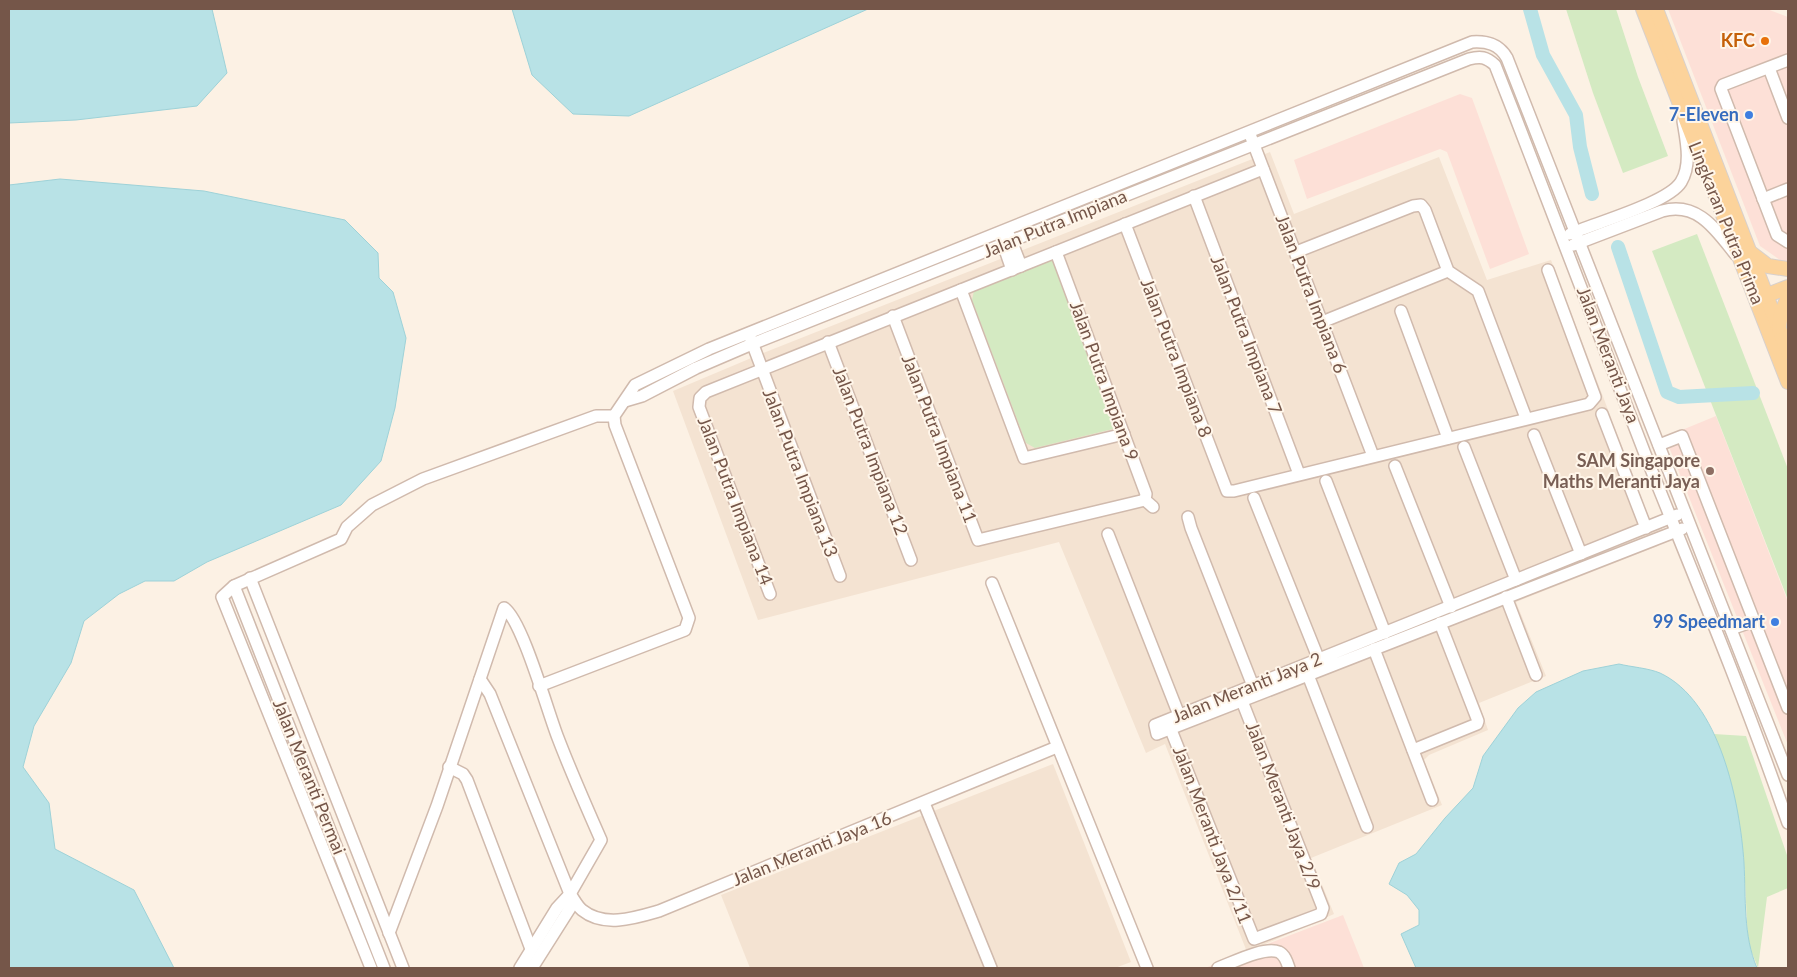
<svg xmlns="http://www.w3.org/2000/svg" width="1797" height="977" font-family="Lato,sans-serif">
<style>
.residential{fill:#f4e3d2}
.commercial{fill:#fde0d7}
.green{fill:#d4eac2}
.water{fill:#b8e2e6;stroke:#9ed2d8}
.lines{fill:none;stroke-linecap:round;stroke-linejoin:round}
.river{stroke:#b8e2e6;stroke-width:14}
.minor-casing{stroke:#d0baad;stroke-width:14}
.major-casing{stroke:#d8d0cc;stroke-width:16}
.minor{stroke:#fff;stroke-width:11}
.major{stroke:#fcd39b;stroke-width:14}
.food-dot{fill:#e8710a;stroke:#fff6ea;stroke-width:2}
.shop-dot{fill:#3f7fe0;stroke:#fff6ea;stroke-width:2}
.education-dot{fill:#8d6e63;stroke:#fff6ea;stroke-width:2}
.labels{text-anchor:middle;stroke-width:4;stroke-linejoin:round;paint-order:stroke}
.food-label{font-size:18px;font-weight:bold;fill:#c56008;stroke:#fff6ea;text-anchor:end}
.shop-label{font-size:18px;font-weight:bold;fill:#366cbe;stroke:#fff6ea;text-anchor:end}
.street-label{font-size:18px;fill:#755649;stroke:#fff6ea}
.education-label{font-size:18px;font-weight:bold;fill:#785e54;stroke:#fff6ea;text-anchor:end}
</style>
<rect width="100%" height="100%" fill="#fcf1e4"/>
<!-- residential -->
<g class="residential">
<path d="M1270,152L1294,214L1439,157L1487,280L1551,260L1650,520L1660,522L1664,536L1658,546L1516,602L1546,676L1479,703L1488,730L1429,755L1424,760L1442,805L1311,858L1334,914L1247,952L1165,744L1146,753L1059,542L758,620L673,391L756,356Z"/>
<path d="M1053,764L1131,962L1115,968H750L721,895Z"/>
</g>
<!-- commercial -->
<g class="commercial">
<path d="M1668,9H1767L1788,17V260L1783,262L1760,246Z"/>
<path d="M1460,94L1472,98L1529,254L1490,269L1447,152L1440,149L1307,199L1294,160Z"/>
<path d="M1716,416L1788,602V745L1665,437Z"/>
<path d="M1343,915L1364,968H1205Z"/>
</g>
<!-- green -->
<g class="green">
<path d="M1566,9H1616L1638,77L1668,156L1623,173L1593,93Z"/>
<path d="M1697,234L1788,469V600L1652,251Z"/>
<path d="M1047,258L1055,263L1117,425L1113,429L1035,448L1026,443L972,300L974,291Z"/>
<path d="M1714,734L1746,736L1788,858V888L1767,897L1758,968L1748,943L1744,861L1737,813L1731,786Z"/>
</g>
<!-- water -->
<g class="water">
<path d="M9,9H212L227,73L197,106L76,120L9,123Z"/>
<path d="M512,9H868L629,116L573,114L532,75Z"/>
<path d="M60,179L204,191L345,220L378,253L379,278L393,292L406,338L395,408L381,461L341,505L207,562L174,581H145L119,594L84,621L71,663L34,726L23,767L49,803L55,849L134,890L174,968H9V185Z"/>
<path d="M1619,664C1631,667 1648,668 1660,673C1720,701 1740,803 1744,863C1746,899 1743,935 1757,968H1416L1401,934L1419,925V910L1407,895L1389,884L1399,863L1416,854L1445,818L1473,788L1483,756L1518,708L1536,692L1583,671Z"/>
</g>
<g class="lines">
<!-- river -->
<g class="river">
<path d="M1530,9L1543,55L1576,115L1580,147L1592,194"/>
<path d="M1618,247L1667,392L1679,397L1753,393"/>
</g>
<defs>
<g id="minor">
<path d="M1788,60L1723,85L1721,89L1777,235L1788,242"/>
<path d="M1769,68L1788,118"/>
<path d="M1251,137L1373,456"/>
<path d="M1194,196L1299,474"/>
<path d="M1763,199L1788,189"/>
<path d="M1125,224L1227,491H1234L1589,404L1595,397L1548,270"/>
<path d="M1570,234C1595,223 1668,203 1681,182C1692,164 1686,140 1683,121"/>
<path d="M1009,235L1021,266"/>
<path d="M1001,238L1012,270"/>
<path d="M1573,245L1662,211C1698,201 1716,230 1736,255"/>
<path d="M1056,252L1146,494L1145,500L1153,507"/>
<path d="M1296,252L1413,206L1421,205L1425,210L1448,271L1478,291L1526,418"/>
<path d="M961,290L1024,458L1124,434"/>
<path d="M1401,311L1448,438"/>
<path d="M893,316L978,540L1145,500"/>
<path d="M1322,322L1448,271"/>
<path d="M750,337L840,576"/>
<path d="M828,342L911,560"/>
<path d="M625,401L642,396L696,368L752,344L1469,59C1481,56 1486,57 1495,65C1546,194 1594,324 1645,454C1694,576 1745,698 1788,823"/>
<path d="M1602,414L1646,528"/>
<path d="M1534,435L1581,554"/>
<path d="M1659,445L1682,436L1788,708"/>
<path d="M1464,447L1516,580"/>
<path d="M1395,466L1451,607"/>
<path d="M1326,481L1385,633"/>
<path d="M1254,498L1319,660"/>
<path d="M1677,515L1155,725L1157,734L1682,529"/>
<path d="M1188,517L1191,528L1253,686"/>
<path d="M1108,534L1179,715"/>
<path d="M250,578L403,968"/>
<path d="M992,583L1147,968"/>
<path d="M234,586L384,968"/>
<path d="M770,594L699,407L700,398L706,392L1263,169"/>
<path d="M1506,597L1536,675"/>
<path d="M1731,629L1754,621"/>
<path d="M1374,649L1432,800"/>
<path d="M1308,675L1367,827"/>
<path d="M480,679L490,694L570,894C574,899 577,906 582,910C604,928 635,918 659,911L1057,747"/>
<path d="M539,686L685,630L689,618L615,425L614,416L635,385L709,349L1472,42C1487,41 1499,44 1507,58L1788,775"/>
<path d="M1171,730L1254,939L1321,914L1323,908L1242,701"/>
<path d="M1413,750L1477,724L1478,721L1440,623"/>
<path d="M449,767L463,774L467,780L531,949"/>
<path d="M924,803L991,968"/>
<path d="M389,933L437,806L504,608C522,619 548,713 558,738C571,772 586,806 601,840L570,894L557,908L520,968"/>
<path d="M371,968L222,597L234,586L341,539L347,527L372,505L423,479L596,416H614"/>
<path d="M532,968L570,908V894"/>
<path d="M1218,968C1232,963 1264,946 1279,952C1285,955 1287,962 1289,968"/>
</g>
<g id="major">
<path d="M1643,9L1788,382"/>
<path d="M1656,9L1788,352"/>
<path d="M1751,253L1768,266L1788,269"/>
<path d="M1760,298L1788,287"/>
<path d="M1779,327L1781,314L1788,297"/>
</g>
</defs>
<!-- minor casing -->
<use href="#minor" class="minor-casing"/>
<!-- major casing -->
<use href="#major" class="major-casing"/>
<!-- minor -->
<use href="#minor" class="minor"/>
<!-- major -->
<use href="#major" class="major"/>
</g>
<!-- markers -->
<circle class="food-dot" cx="1765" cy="41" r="5"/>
<g class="shop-dot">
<circle cx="1749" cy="115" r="5"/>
<circle cx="1775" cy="622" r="5"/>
</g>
<circle class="education-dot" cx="1710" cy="471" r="5"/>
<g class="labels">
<!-- food labels -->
<g class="food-label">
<text x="1755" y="47">KFC</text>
</g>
<!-- shop labels -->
<g class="shop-label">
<text x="1739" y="121">7-Eleven</text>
<text x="1765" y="628">99 Speedmart</text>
</g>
<!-- street labels -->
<g class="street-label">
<text transform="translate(1726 223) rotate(68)" y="6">Lingkaran Putra Prima</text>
<text transform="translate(1055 224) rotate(-22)" y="6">Jalan Putra Impiana</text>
<text transform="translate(1311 294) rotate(69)" y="6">Jalan Putra Impiana 6</text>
<text transform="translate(1246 335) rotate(69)" y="6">Jalan Putra Impiana 7</text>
<text transform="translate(1608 355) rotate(69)" y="6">Jalan Meranti Jaya</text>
<text transform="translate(1176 358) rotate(69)" y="6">Jalan Putra Impiana 8</text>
<text transform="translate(1104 381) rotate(70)" y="6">Jalan Putra Impiana 9</text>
<text transform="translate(939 439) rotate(69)" y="6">Jalan Putra Impiana 11</text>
<text transform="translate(870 451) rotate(69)" y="6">Jalan Putra Impiana 12</text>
<text transform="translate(800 473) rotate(69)" y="6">Jalan Putra Impiana 13</text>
<text transform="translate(735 501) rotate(69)" y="6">Jalan Putra Impiana 14</text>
<text transform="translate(1247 688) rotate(-22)" y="6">Jalan Meranti Jaya 2</text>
<text transform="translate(309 777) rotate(68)" y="6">Jalan Meranti Permai</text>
<text transform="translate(1283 806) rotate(69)" y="6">Jalan Meranti Jaya 2/9</text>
<text transform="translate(1212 835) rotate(69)" y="6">Jalan Meranti Jaya 2/11</text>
<text transform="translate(812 849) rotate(-22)" y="6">Jalan Meranti Jaya 16</text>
</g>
<!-- education labels -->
<g class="education-label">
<text x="1700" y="467">SAM Singapore<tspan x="1700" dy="21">Maths Meranti Jaya</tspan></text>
</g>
</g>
<!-- border -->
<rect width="1797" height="977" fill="none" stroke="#755649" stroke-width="20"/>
</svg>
